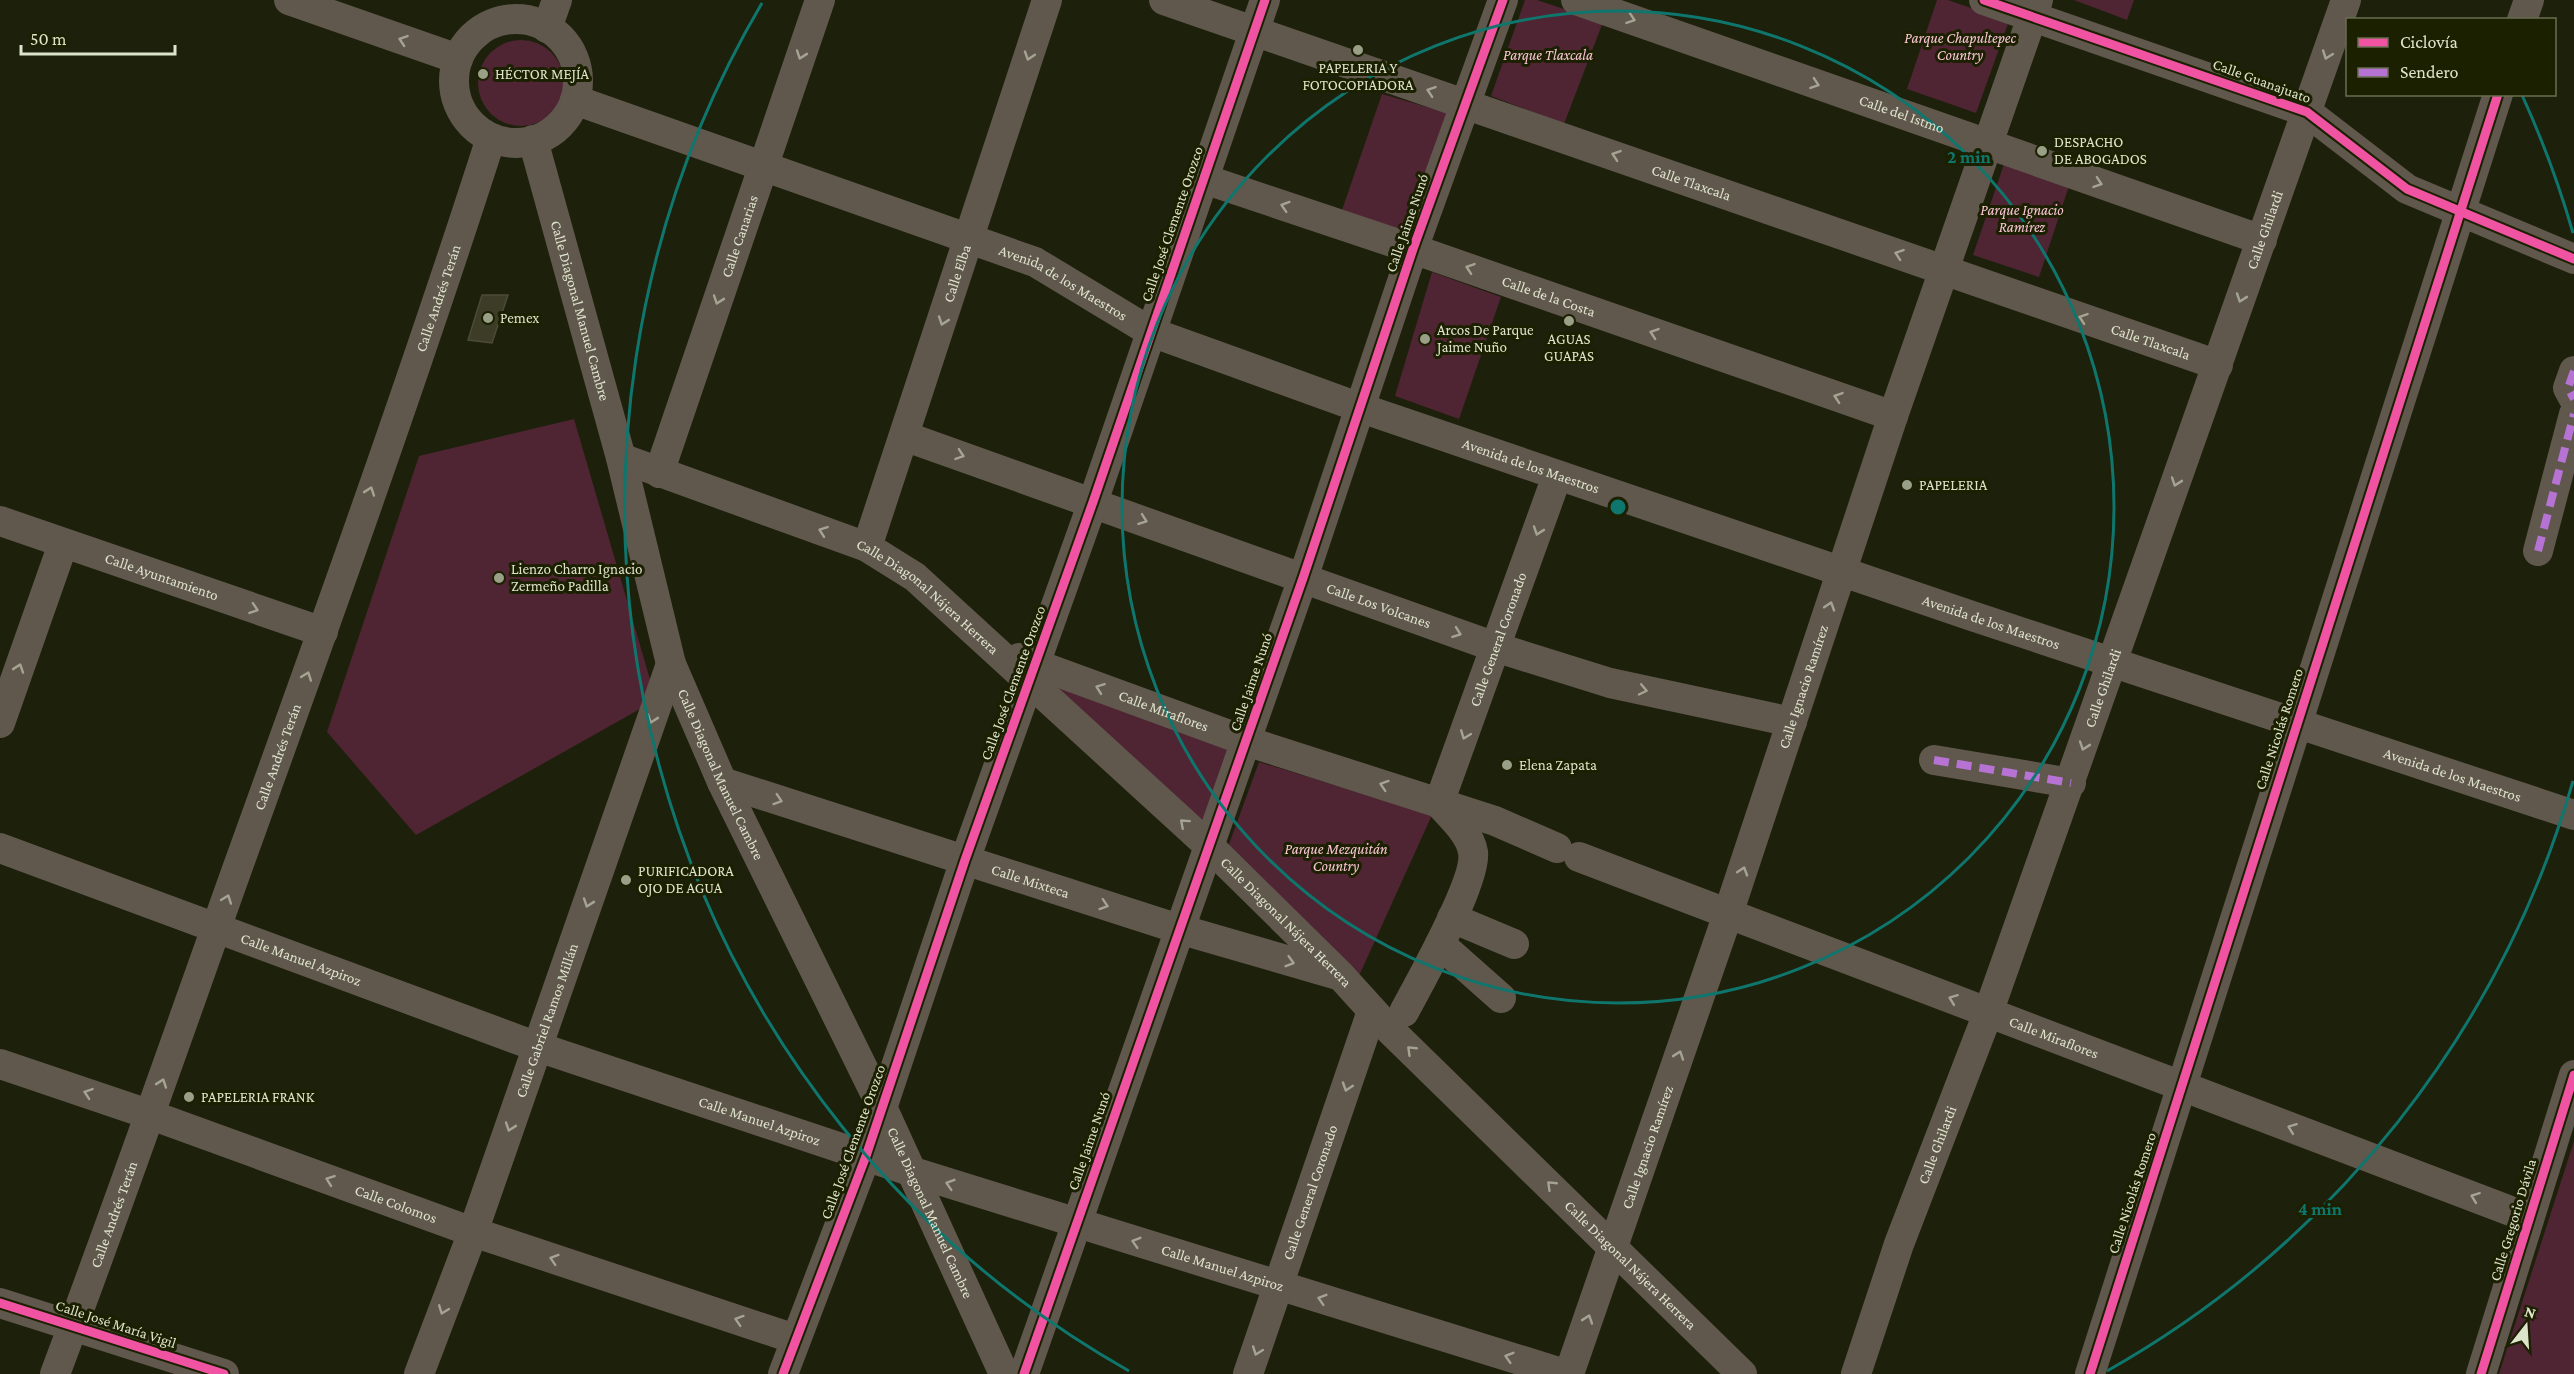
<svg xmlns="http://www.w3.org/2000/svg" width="2574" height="1374" font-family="'Crimson Pro',serif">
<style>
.green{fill:#4f2533}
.building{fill:#3c3c27;stroke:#4c4b38;stroke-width:1.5}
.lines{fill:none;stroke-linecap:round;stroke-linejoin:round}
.minor{stroke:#60574d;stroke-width:30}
.quiet{stroke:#b673d3;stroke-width:8;stroke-dasharray:15 8;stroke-linecap:butt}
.cycleway-casing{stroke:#1b2000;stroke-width:13}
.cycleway{stroke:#f153a3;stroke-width:9}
.oneway{stroke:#a5a492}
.ring{fill:none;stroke:#0f766e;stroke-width:3}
.poi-dot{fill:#9a9f87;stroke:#1b2000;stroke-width:2}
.labels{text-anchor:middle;stroke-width:6;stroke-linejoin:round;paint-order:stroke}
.park-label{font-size:15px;font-style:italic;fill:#fac6d7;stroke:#1b2000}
.poi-label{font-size:15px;fill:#dee3cb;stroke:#1b2000;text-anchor:start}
.street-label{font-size:15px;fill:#dee3cb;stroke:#1b2000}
.centre{fill:#0f766e;stroke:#1b2000;stroke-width:3}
.ring-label{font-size:18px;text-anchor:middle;font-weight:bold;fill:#0f766e;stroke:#1b2000;stroke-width:6;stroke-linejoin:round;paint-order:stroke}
</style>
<rect width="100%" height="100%" fill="#1d200a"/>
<!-- green -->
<g class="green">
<path d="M1525,0H1537L1603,22L1564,124L1491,96Z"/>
<path d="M1937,0H1948L2009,21L1976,113L1907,89Z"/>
<path d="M2074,0H2134L2127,20Z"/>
<circle cx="521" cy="83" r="43"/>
<path d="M1382,94L1451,114L1410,235L1342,210Z"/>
<path d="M2005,161L2070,183L2039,277L1973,255Z"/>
<path d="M1432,272L1501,297L1459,419L1395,396Z"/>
<path d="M574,419L656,700L416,835L327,732L419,456Z"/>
<path d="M1039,675L1232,751L1205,831Z"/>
<path d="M1259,762L1432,815L1358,978L1228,847Z"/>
<path d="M2574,1141V1374H2499Z"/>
</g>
<!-- building -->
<path class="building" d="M482,295H508L492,343L468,340Z"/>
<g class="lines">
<!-- minor -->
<g class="minor">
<path d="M289,0L458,59"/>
<path id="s1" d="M1164,0L2218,365"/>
<path id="s2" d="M1576,0L2262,240"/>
<path d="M1984,0L2307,112L2407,189L2574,259"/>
<circle cx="516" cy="81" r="62"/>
<path d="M2522,20L2529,0"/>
<path d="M547,28L557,0"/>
<path id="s3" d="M575,100L1035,262L1151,332L1361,408L1972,616L2574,815"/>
<path id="s4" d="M533,140L621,458L671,664L722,782L882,1107L1004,1374"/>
<path id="s5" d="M1204,179L1413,249L1893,416"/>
<path d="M2574,371L2568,388L2574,399"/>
<path id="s6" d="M904,436L1498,648L1610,683L1792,722"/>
<path id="s7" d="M621,458L867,547L915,577L1209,846L1341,976L1390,1030L1742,1374"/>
<path id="s8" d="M659,473L820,0"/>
<path id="s9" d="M0,521L323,632"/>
<path id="s10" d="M867,547L1047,0"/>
<path d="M2538,551L2574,414"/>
<path id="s11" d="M1019,658L1246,741L1495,821L1557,848"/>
<path d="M0,723L63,544"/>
<path d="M1934,760L2071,783"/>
<path id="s12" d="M722,782L1179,929L1338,975"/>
<path id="s13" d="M1439,803L1557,476"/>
<path id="s14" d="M0,848L538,1047L910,1171L1565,1374"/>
<path id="s15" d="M1579,857L2529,1218"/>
<path d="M1452,918L1514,944"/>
<path d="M1440,944L1501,998"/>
<path d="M1404,1012C1419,984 1478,879 1473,852C1470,833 1451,817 1439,803"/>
<path id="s16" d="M0,1064L151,1115L473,1232L795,1339"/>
<path d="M0,1303L224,1374"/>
<path id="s17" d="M55,1374C118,1207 176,1040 236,872C324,628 412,384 491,138"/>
<path id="s18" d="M419,1374L473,1232L671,664"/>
<path d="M783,1374L866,1156L965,860L1093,502L1265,0"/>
<path d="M1024,1374L1303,578L1413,249L1503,0"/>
<path id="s19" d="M1248,1374L1372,1011"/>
<path id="s20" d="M1569,1374L1728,914L1893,416L2038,0"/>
<path id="s21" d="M1856,1374L1899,1244L1988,1013L2346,0"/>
<path d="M2090,1374L2498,94"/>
<path d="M2481,1374L2574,1075"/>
</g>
<!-- quiet -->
<g class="quiet">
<path d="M2574,371L2568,388L2574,399"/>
<path d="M2538,551L2574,414"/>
<path d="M1934,760L2071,783"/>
</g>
<defs>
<g id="cycleway">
<path d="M1984,0L2307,112L2407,189L2574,259"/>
<path d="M0,1303L224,1374"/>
<path d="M783,1374L866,1156L965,860L1093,502L1265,0"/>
<path d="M1024,1374L1303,578L1413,249L1503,0"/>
<path d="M2090,1374L2498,94"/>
<path d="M2481,1374L2574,1075"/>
</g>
</defs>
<!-- cycleway casing -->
<use href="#cycleway" class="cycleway-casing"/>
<!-- cycleway -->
<use href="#cycleway" class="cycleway"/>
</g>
<!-- one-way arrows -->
<defs><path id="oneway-chevron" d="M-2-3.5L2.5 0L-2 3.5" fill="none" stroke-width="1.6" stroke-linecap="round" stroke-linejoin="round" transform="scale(1.5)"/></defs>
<g class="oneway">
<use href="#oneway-chevron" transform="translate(1631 19) rotate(19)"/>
<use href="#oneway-chevron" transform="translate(403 40) rotate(-161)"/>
<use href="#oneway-chevron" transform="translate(801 55) rotate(109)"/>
<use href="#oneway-chevron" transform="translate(2327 55) rotate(110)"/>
<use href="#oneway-chevron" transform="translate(1029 56) rotate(108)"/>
<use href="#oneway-chevron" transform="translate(1815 84) rotate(19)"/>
<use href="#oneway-chevron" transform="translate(1431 91) rotate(-161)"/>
<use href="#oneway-chevron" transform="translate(1616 155) rotate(-161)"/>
<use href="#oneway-chevron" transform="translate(2098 183) rotate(19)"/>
<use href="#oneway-chevron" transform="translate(1285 206) rotate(-162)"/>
<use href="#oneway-chevron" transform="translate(1899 254) rotate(-161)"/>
<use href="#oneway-chevron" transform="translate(1470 268) rotate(-161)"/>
<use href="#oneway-chevron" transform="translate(2241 298) rotate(109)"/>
<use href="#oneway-chevron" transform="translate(718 300) rotate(109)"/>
<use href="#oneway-chevron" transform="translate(2083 318) rotate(-161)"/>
<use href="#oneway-chevron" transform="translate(943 321) rotate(109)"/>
<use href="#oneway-chevron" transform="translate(1654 333) rotate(-161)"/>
<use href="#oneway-chevron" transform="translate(1838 397) rotate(-161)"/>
<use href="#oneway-chevron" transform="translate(960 455) rotate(19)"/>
<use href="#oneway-chevron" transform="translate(2176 482) rotate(109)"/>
<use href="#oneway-chevron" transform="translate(370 491) rotate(-71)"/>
<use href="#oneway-chevron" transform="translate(1143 520) rotate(20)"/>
<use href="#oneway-chevron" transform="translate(823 531) rotate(-160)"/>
<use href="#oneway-chevron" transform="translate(1538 531) rotate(109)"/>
<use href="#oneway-chevron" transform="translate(1830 606) rotate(-72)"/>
<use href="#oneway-chevron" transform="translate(254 609) rotate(19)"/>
<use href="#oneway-chevron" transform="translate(1457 633) rotate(20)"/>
<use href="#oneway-chevron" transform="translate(19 668) rotate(-71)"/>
<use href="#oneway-chevron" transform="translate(307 676) rotate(-70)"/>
<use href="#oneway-chevron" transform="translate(1100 688) rotate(-160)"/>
<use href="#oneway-chevron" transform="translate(1643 690) rotate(12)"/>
<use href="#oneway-chevron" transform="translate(652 719) rotate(109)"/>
<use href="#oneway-chevron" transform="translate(1465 735) rotate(111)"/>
<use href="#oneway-chevron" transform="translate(2084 746) rotate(109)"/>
<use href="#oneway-chevron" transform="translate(1384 785) rotate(-162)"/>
<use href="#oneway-chevron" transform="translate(778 800) rotate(18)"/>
<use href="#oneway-chevron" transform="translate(1184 823) rotate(-138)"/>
<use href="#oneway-chevron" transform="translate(1743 871) rotate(-72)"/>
<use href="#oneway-chevron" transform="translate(227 899) rotate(-70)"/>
<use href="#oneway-chevron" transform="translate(588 903) rotate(109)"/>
<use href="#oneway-chevron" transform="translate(1104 905) rotate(18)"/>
<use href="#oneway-chevron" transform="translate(1290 962) rotate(16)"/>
<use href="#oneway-chevron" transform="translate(1953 999) rotate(-159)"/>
<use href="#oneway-chevron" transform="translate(1411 1050) rotate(-136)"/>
<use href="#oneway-chevron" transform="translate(1679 1055) rotate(-71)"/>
<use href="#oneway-chevron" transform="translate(162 1083) rotate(-71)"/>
<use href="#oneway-chevron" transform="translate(1347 1087) rotate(108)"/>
<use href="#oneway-chevron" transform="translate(88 1093) rotate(-161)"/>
<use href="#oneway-chevron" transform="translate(510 1127) rotate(109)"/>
<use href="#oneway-chevron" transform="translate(2292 1128) rotate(-159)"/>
<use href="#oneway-chevron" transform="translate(330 1180) rotate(-160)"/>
<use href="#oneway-chevron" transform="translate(950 1184) rotate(-163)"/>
<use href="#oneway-chevron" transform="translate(1551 1185) rotate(-136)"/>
<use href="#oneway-chevron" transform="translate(2475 1197) rotate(-159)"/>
<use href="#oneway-chevron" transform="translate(1136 1242) rotate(-163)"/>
<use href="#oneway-chevron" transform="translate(554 1259) rotate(-162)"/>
<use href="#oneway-chevron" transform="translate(1322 1299) rotate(-163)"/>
<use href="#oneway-chevron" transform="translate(443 1310) rotate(111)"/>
<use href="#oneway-chevron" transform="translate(1588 1319) rotate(-71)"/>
<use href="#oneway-chevron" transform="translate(739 1320) rotate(-162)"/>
<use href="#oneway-chevron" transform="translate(1257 1351) rotate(110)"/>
<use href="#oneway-chevron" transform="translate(1509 1357) rotate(-163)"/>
</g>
<!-- distance rings -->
<g class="ring">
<circle cx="1618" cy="507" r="496"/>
<path d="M2573 781A993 993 0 0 1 2107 1371M1129 1371A993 993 0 0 1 762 3M2522 95A993 993 0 0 1 2573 233"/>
</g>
<!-- markers -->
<g class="poi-dot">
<circle cx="1358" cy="50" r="6"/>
<circle cx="483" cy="74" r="6"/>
<circle cx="2042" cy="151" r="6"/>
<circle cx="488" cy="318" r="6"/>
<circle cx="1569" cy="321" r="6"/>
<circle cx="1425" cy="339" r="6"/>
<circle cx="1907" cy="485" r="6"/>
<circle cx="499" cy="578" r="6"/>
<circle cx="1507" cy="765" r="6"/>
<circle cx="626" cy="880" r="6"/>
<circle cx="189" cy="1097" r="6"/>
</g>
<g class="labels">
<!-- park labels -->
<g class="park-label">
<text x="1960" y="43">Parque Chapultepec<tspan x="1960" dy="17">Country</tspan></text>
<text x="1548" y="60">Parque Tlaxcala</text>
<text x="2022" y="215">Parque Ignacio<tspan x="2022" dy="17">Ramírez</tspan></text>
<text x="1336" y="854">Parque Mezquitán<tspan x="1336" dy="17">Country</tspan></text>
</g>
<!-- poi labels -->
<g class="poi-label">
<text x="1358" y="73" text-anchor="middle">PAPELERIA Y<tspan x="1358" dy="17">FOTOCOPIADORA</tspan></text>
<text x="495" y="79">HÉCTOR MEJÍA</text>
<text x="2054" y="147">DESPACHO<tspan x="2054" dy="17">DE ABOGADOS</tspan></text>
<text x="500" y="323">Pemex</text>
<text x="1437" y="335">Arcos De Parque<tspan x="1437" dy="17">Jaime Nuño</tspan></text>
<text x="1569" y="344" text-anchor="middle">AGUAS<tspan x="1569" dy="17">GUAPAS</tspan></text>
<text x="1919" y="490">PAPELERIA</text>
<text x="511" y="574">Lienzo Charro Ignacio<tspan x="511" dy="17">Zermeño Padilla</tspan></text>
<text x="1519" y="770">Elena Zapata</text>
<text x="638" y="876">PURIFICADORA<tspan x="638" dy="17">OJO DE AGUA</tspan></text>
<text x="201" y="1102">PAPELERIA FRANK</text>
</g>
<!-- street labels -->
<g class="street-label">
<text transform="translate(2262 81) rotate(20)" y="5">Calle Guanajuato</text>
<text dy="5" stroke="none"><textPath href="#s2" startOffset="345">Calle del Istmo</textPath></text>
<text dy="5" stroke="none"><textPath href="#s1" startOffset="558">Calle Tlaxcala</textPath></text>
<text transform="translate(1407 223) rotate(-71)" y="5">Calle Jaime Nunó</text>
<text transform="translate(1172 224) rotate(-71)" y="5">Calle José Clemente Orozco</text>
<text dy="5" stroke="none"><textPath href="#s21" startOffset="1215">Calle Ghilardi</textPath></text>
<text dy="5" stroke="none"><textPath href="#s8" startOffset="250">Calle Canarias</textPath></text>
<text dy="5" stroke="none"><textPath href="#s10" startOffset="288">Calle Elba</textPath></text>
<text dy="5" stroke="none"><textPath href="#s3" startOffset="522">Avenida de los Maestros</textPath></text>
<text dy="5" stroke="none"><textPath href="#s5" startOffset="364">Calle de la Costa</textPath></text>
<text dy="5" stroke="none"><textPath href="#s17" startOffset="1142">Calle Andrés Terán</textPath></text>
<text dy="5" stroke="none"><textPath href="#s4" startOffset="177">Calle Diagonal Manuel Cambre</textPath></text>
<text dy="5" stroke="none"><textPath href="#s1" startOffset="1044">Calle Tlaxcala</textPath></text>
<text dy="5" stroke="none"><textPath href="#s3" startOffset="1026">Avenida de los Maestros</textPath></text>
<text dy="5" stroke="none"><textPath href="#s9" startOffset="171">Calle Ayuntamiento</textPath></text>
<text dy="5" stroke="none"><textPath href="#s7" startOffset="340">Calle Diagonal Nájera Herrera</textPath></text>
<text dy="5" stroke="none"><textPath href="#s6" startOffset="504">Calle Los Volcanes</textPath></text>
<text dy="5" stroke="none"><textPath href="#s3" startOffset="1512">Avenida de los Maestros</textPath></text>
<text dy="5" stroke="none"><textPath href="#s13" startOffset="174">Calle General Coronado</textPath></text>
<text transform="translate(1251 682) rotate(-71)" y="5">Calle Jaime Nunó</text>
<text transform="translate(1013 683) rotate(-70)" y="5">Calle José Clemente Orozco</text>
<text dy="5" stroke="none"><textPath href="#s20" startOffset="726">Calle Ignacio Ramírez</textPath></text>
<text dy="5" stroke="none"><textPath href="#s21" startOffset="729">Calle Ghilardi</textPath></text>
<text dy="5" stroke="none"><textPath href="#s11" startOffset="154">Calle Miraflores</textPath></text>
<text transform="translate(2279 729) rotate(-72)" y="5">Calle Nicolás Romero</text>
<text dy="5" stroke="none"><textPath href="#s17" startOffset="656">Calle Andrés Terán</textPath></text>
<text dy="5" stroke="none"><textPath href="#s4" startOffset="663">Calle Diagonal Manuel Cambre</textPath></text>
<text dy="5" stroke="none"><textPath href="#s3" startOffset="1998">Avenida de los Maestros</textPath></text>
<text dy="5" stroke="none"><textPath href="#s12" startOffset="324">Calle Mixteca</textPath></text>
<text dy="5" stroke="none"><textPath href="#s7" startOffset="825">Calle Diagonal Nájera Herrera</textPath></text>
<text dy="5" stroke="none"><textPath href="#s14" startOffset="321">Calle Manuel Azpiroz</textPath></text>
<text dy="5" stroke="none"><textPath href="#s18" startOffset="376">Calle Gabriel Ramos Millán</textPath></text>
<text dy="5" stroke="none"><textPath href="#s15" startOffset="508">Calle Miraflores</textPath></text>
<text dy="5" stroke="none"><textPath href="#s14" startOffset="807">Calle Manuel Azpiroz</textPath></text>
<text transform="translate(1089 1141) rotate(-71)" y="5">Calle Jaime Nunó</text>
<text transform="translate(853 1142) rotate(-70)" y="5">Calle José Clemente Orozco</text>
<text dy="5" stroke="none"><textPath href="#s21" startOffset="243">Calle Ghilardi</textPath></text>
<text dy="5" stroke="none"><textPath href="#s20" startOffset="240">Calle Ignacio Ramírez</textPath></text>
<text dy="5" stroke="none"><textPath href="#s19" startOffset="192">Calle General Coronado</textPath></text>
<text transform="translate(2132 1193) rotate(-72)" y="5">Calle Nicolás Romero</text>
<text dy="5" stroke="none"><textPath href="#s16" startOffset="420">Calle Colomos</textPath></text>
<text dy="5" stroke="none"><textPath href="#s4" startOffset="1149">Calle Diagonal Manuel Cambre</textPath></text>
<text dy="5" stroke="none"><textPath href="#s17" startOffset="170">Calle Andrés Terán</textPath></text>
<text transform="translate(2513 1220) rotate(-73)" y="5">Calle Gregorio Dávila</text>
<text dy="5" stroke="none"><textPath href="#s7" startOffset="1311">Calle Diagonal Nájera Herrera</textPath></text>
<text dy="5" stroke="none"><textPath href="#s14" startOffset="1293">Calle Manuel Azpiroz</textPath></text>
<text transform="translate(116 1324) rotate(18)" y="5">Calle José María Vigil</text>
</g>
</g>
<circle cx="1618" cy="507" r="9" class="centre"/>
<g class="ring-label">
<text x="1969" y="163">2 min</text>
<text x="2320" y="1215">4 min</text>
</g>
<!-- legend -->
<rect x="2346" y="18" width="210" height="78" fill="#1b2000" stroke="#696e51" stroke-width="1.5"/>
<rect x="2358" y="38" width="30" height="9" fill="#f153a3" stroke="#696e51" stroke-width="1.5"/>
<text x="2400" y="48" font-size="18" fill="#dee3cb">Ciclovía</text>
<rect x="2358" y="68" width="30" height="9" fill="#b673d3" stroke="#696e51" stroke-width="1.5"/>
<text x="2400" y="78" font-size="18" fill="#dee3cb">Sendero</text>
<!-- north arrow -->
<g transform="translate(2526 1326) rotate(17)" stroke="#1b2000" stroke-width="4.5" paint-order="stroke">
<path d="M0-4.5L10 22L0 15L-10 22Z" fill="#dee3cb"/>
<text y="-9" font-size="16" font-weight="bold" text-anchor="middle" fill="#dee3cb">N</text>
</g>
<!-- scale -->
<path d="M21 45v9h154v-9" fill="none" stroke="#dee3cb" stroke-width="3"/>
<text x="30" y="45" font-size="18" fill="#dee3cb" stroke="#1b2000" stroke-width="4.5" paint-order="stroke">50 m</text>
</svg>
